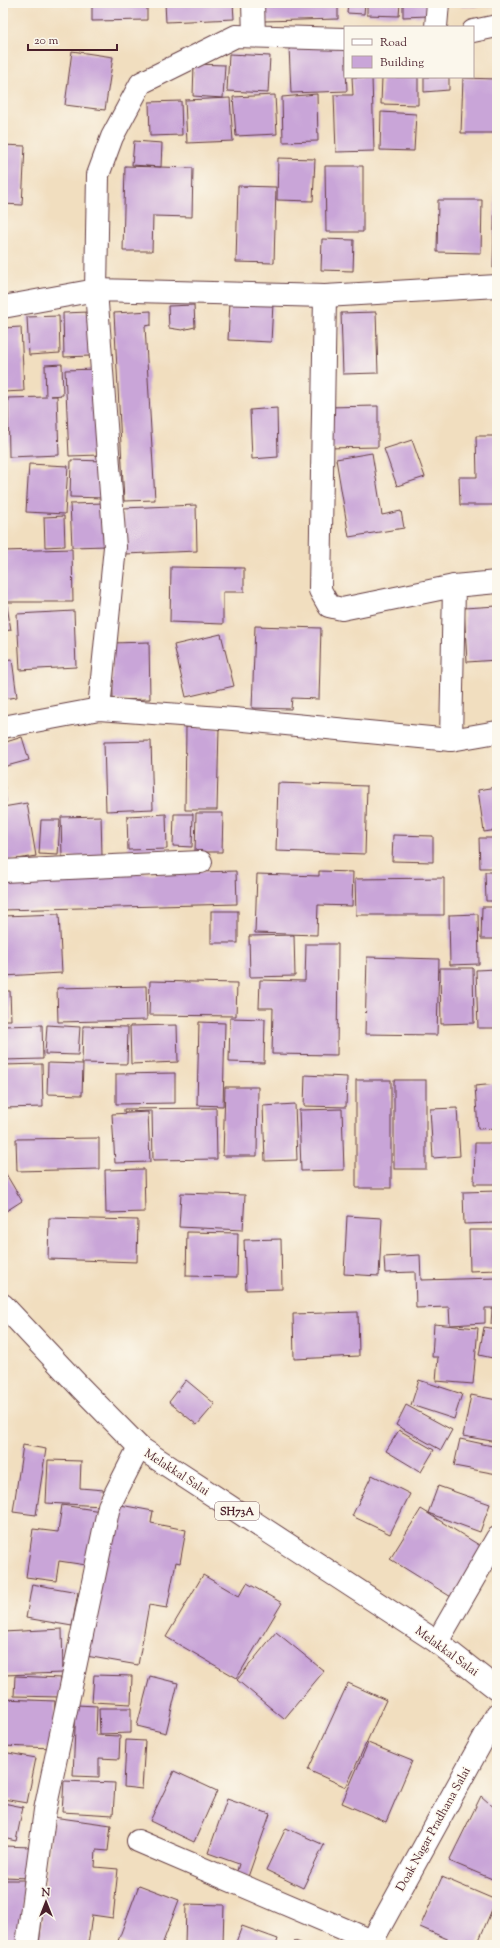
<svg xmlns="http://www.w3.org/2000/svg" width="500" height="1948" font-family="'Sorts Mill Goudy',serif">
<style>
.building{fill:#c9a5d8}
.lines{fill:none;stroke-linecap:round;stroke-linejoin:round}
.minor-casing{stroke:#633c41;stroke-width:24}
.major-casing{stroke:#633c41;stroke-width:24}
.minor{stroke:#fff;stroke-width:22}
.major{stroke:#fff;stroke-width:22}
.labels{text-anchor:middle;stroke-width:3;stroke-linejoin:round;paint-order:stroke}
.shield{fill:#fbf7ec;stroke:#7f6065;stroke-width:1}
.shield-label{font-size:11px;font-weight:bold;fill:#4a1f2b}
.street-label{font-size:12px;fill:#4a1f2b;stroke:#fbf7ec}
</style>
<rect width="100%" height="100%" fill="#fbf7ec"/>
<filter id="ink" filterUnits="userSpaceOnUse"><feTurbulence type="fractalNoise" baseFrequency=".025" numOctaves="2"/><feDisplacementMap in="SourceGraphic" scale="8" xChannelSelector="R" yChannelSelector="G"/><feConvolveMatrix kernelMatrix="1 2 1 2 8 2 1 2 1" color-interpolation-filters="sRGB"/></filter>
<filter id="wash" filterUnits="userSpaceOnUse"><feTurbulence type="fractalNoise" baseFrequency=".012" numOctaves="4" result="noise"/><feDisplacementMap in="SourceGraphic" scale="16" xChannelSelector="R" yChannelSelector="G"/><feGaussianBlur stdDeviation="0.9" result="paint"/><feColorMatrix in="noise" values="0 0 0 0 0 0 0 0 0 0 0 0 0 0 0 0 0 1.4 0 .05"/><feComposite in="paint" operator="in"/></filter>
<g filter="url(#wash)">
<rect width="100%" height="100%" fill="#f1debf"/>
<g id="blocks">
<!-- building -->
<g class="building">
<path d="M92,3H147V20L92,21Z"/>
<path d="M165,3H233L234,19L166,22Z"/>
<path d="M263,3H338V19L263,21Z"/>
<path d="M348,3H365L364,14L347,13Z"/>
<path d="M367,3H400L399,16L367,15Z"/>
<path d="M403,3H428V16L403,17Z"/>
<path d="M461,3H497V6L461,7Z"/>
<path d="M345,44L347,91L291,93L289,46Z"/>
<path d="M72,51L113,57L105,110L65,105Z"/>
<path d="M229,54L270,56L268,93L227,91Z"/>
<path d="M194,64L225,65L223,98L193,96Z"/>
<path d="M352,77H372L374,151L336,152L334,95H353Z"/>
<path d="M382,77H418V105L381,104Z"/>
<path d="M424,77H449V90L424,92Z"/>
<path d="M463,78L497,79V133H461Z"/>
<path d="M317,94L318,141L283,142L282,97Z"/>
<path d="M275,95L277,134L236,136L233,97Z"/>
<path d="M230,98L233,141L187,143L185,100Z"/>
<path d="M181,101L182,135L150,136L149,102Z"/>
<path d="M381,112L416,114L414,151L380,150Z"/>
<path d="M134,141L162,143L161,167L132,165Z"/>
<path d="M3,145L25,146L22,205L3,204Z"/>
<path d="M278,158L315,159L313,201L277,200Z"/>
<path d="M496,158H497V268H493Z"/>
<path d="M125,166L193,168L192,217L153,216L152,251H123Z"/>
<path d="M325,166H363V232H326Z"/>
<path d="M238,186L276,187L274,263L236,262Z"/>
<path d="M438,200H482L481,253L437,252Z"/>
<path d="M322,239L354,240L353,271L321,270Z"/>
<path d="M230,301L273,303L271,342L228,340Z"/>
<path d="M194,305L195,327L182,330L169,328L168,306Z"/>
<path d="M151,311V325L145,326L155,500L124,501L114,313Z"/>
<path d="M89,312L90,356L64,357L63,313Z"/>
<path d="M376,312L378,373L343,374L341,313Z"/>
<path d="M59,316L60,353L29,355L27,317Z"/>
<path d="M21,327L24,391L3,392V328Z"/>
<path d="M62,364L63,395L51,396H57L59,455L9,457L8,398L46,397L45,365Z"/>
<path d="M96,369L100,455L69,456L65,370Z"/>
<path d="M378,406V447L327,448L326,407Z"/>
<path d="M277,408L278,457L252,459L250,410Z"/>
<path d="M476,436H497V505H460L459,477H477Z"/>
<path d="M412,440L425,477L397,486L384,449Z"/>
<path d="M372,453L382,515L401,511L404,528L349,537L336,459Z"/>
<path d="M71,460L103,461V498L70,497Z"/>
<path d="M29,464L68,466L65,514L26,512Z"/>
<path d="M105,503L107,546L72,547L70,504Z"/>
<path d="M196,505L197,551L125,554L123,508Z"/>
<path d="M64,516L65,546L45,547L44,517Z"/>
<path d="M72,549L73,602H3V551Z"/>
<path d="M171,567L244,568V592H223V624L170,622Z"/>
<path d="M7,606L11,630L3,631V607Z"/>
<path d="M497,606V660L467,662L464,608Z"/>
<path d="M74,611L76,667L20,670L17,614Z"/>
<path d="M255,626L321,628L319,699L292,698L291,709L252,708Z"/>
<path d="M221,634L234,686L186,697L174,645Z"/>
<path d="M149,642L150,699L113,700L112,643Z"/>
<path d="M12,659L17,697L3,699V660Z"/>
<path d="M186,727L219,728L217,810H185Z"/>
<path d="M22,737L29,760L3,767V743Z"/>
<path d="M151,741L153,809L106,811L104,742Z"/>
<path d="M4,780L6,802H3V781Z"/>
<path d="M278,783L367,786L365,854L276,851Z"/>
<path d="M497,787V830L484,832L478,790Z"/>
<path d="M27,803L36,856L5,861L3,848V807Z"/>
<path d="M196,813H223L222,852H195Z"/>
<path d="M166,814L167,849L128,850L127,816Z"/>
<path d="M174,814H193L192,847L173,846Z"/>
<path d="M101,816L102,856L62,857L61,817Z"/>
<path d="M41,820H60L58,855L39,854Z"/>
<path d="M393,835L433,836V862L392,861Z"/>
<path d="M479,838H497V868H480Z"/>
<path d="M236,871L237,904L3,910V877Z"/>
<path d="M319,871L353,872L352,906L318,905L317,935L255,933L257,874L319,876Z"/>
<path d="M485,872H497V901H486Z"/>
<path d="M444,878V915H356L355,879Z"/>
<path d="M482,907H497V939H481Z"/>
<rect x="211" y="911" width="27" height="32"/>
<path d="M59,914L62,973L3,976V916Z"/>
<path d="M478,914L479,964L450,965L449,915Z"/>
<path d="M294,935L295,976L250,977L249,936Z"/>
<path d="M306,944H338L337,1055L272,1054L273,1008H259L260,980L305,981Z"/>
<path d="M367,957L439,959L437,1035L365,1034Z"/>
<path d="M440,968H473L474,1023L441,1024Z"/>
<path d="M497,969V1028H478L476,970Z"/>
<path d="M150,981L237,983L236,1016L149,1015Z"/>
<path d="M146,986L147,1020L58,1022L57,988Z"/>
<path d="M3,991H10L11,1020H3Z"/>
<path d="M230,1018L265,1019L264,1063L229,1062Z"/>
<path d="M199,1022L225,1023L223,1106L197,1105Z"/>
<path d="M42,1025L43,1059L3,1060V1026Z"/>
<path d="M47,1025L80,1027L78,1055L45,1054Z"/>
<path d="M177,1025L178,1062L131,1064L130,1026Z"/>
<path d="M83,1026L128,1027L127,1064L82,1063Z"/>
<path d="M48,1063L83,1064L82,1095L47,1094Z"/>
<path d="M42,1064L43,1107L3,1108V1065Z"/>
<path d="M175,1073V1103L116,1104V1074Z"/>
<path d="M305,1075L347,1077L346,1107L304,1106Z"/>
<rect x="356" y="1080" width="35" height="108"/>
<rect x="394" y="1080" width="32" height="89"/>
<path d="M497,1084V1128L478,1129L475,1086Z"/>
<path d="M225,1087H258L257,1156H223Z"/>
<path d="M295,1104L297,1160L265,1161L263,1106Z"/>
<path d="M216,1108L217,1159L153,1160L152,1111L124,1112V1109Z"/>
<path d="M457,1108L460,1156L433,1158L430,1109Z"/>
<path d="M342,1109L344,1170L301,1171L299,1110Z"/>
<path d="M148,1112L150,1162L115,1163L112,1114Z"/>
<path d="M99,1138V1169L17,1171L16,1139Z"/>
<path d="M475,1143H497V1184H474Z"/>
<path d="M3,1169L22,1201L3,1213Z"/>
<path d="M144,1169L145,1212L106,1213L105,1170Z"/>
<path d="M497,1191V1223L464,1224L463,1192Z"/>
<path d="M181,1193L245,1195L243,1230L179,1227Z"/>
<path d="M347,1216L382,1218L379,1276L344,1274Z"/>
<path d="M49,1218L138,1220L137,1262L48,1259Z"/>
<path d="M469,1230H497V1270L470,1271Z"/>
<path d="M187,1232L238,1233L237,1277L186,1276Z"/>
<path d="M281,1239L282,1289L246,1290L244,1240Z"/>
<path d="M420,1255L421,1280L497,1278V1308H485V1323L450,1325L449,1307L416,1308L415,1272L385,1273L384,1257Z"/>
<path d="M492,1309H497V1325L491,1324Z"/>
<path d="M358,1312L359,1356L294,1359L293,1314Z"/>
<path d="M434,1324L478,1328L473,1384L436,1381L438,1357H432Z"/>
<path d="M484,1327L497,1329V1359L479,1355Z"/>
<path d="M186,1380L215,1404L197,1425L169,1402Z"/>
<path d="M419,1380L462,1394L454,1419L411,1405Z"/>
<path d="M471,1395L497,1400V1442L463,1436Z"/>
<path d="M406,1405L452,1430L441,1450L396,1425Z"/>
<path d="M399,1430L434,1450L421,1472L386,1451Z"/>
<path d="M460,1439L497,1447V1474L454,1466Z"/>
<path d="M23,1445L46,1449L36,1515L13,1512Z"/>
<path d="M48,1460L81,1461L80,1488L104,1490L103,1506L46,1503Z"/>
<path d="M372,1475L410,1494L390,1534L352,1516Z"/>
<path d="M438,1486L490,1504L480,1532L428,1513Z"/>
<path d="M115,1504L153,1511L151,1523L186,1530L180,1563L176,1562L167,1608L149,1605L138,1665L86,1656Z"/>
<path d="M62,1505L101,1511L93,1566L59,1561L56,1581L26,1577L33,1529L58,1532Z"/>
<path d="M421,1509L487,1550L456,1600L390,1559Z"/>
<path d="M203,1575L239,1596L247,1583L282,1603L237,1678L166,1637Z"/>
<path d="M32,1584L78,1592L72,1626L26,1618Z"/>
<path d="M62,1629L63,1673L3,1675V1632Z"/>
<path d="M276,1632L324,1671L284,1719L237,1680Z"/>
<path d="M94,1675L132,1676L131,1704L92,1702Z"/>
<path d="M15,1676L61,1678L60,1697L14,1696Z"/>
<path d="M150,1676L178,1683L166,1733L137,1726Z"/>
<path d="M348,1683L386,1700L346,1787L308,1770Z"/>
<path d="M3,1699L55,1701L53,1748L3,1746Z"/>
<path d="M76,1705L97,1706L96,1735L120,1736L119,1759L99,1758V1777L73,1776Z"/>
<path d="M99,1708H131V1733L100,1734Z"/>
<path d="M126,1740L145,1741L142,1789L124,1787Z"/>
<path d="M368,1743L412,1761L386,1822L342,1803Z"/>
<path d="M3,1752L36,1758L27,1803L3,1799Z"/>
<path d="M174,1771L217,1791L194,1842L150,1821Z"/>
<path d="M64,1781L115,1783L113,1815L62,1812Z"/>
<path d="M481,1796L497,1810V1881L449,1861Z"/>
<path d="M227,1799L270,1814L248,1877L236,1874L239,1864L208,1853Z"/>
<path d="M3,1803L23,1807L16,1841L3,1838Z"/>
<path d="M53,1817L111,1825L108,1851L96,1850L95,1867L118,1869L113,1918L92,1915L88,1945H39Z"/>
<path d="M286,1828L324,1845L303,1888L266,1870Z"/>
<path d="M3,1846L31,1847L30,1878L3,1877Z"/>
<path d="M442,1877L496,1900L477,1945H461L420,1927Z"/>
<path d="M3,1880H24L22,1945H3Z"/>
<path d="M139,1885L179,1900L162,1945H130L118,1941Z"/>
<path d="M186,1904L224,1905L223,1945H185Z"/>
<path d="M242,1926L278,1939L276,1945H235Z"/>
<path d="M295,1941L306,1945H294Z"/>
</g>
</g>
</g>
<g filter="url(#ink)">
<use href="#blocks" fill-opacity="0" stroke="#633c41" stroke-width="1"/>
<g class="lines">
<defs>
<g id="minor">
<path d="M253,3L254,36"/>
<path d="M436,27L438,3"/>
<path d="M473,31L497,26"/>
<path d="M325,296L320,590L329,606L342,609L454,586"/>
<path d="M3,307L96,290L98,175L112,137L141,83L236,36L345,39"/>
<path d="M497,582L454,586L451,740L497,732"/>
<path d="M99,709L115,547L96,290L325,296L497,286"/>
<path d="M3,727L99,709L234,719L451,740"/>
<path d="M3,871L201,862"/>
<path d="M437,1642L497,1538"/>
<path d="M138,1841L372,1941"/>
<path d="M27,1945L45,1810L109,1506L139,1447"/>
<path d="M370,1945L497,1714"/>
</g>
<path id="major" d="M3,1305L81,1388L139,1447L437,1642L497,1689"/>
</defs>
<!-- minor casing -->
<use href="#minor" class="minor-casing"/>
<!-- major casing -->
<use href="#major" class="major-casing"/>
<!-- minor -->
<use href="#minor" class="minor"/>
<!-- major -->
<use href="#major" class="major"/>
</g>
</g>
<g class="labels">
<!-- shield labels -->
<rect class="shield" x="215" y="1502" width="44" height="18" rx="3"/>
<g class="shield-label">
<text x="237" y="1515">SH73A</text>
</g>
<!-- street labels -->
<g class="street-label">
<text transform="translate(177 1472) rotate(33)" y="4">Melakkal Salai</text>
<text transform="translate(447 1651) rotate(36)" y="4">Melakkal Salai</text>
<text transform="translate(433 1829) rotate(-61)" y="4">Doak Nagar Pradhana Salai</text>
</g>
</g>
<!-- margin -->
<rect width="500" height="1948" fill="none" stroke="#fbf7ec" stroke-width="16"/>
<!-- legend -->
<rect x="344" y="26" width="130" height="52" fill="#fbf7ec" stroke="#b4a19f"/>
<rect x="352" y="39" width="20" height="6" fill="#ffffff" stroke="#b4a19f"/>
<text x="380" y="46" font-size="12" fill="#4a1f2b">Road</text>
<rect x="352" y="56" width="20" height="12" fill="#c9a5d8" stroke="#b4a19f"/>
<text x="380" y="66" font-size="12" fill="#4a1f2b">Building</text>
<!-- north arrow -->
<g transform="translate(46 1902)" stroke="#fbf7ec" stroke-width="3" paint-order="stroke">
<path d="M0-3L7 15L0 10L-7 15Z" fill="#4a1f2b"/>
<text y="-6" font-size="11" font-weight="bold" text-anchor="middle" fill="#4a1f2b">N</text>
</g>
<!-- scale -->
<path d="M28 44v6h89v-6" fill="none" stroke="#4a1f2b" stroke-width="2"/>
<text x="34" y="44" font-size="12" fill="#4a1f2b" stroke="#fbf7ec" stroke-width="3" paint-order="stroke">20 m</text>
</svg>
